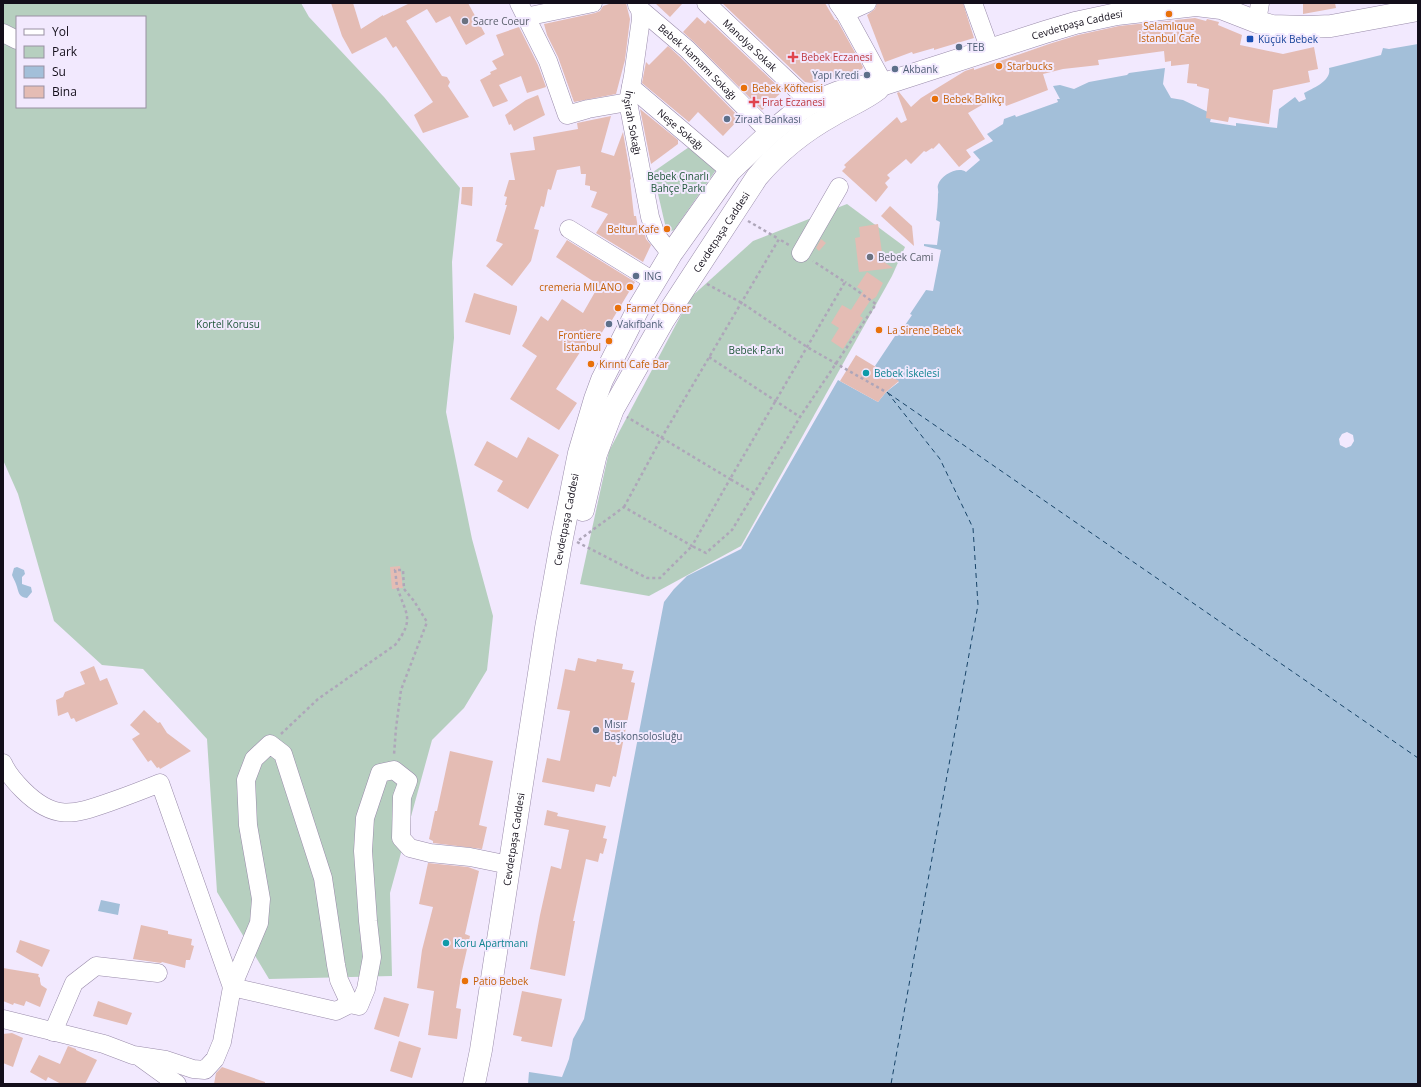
<svg xmlns="http://www.w3.org/2000/svg" width="1421" height="1087" font-family="'Open Sans',sans-serif">
<style>
.green{fill:#b6cfbf;fill-rule:evenodd}
.water{fill:#a3bfd9;fill-rule:evenodd}
.lines{fill:none;stroke-linecap:round;stroke-linejoin:round}
.ferry{stroke:#184468;stroke-width:1;stroke-dasharray:5 4;stroke-linecap:butt}
.building{fill:#e4bcb4}
.minor-casing{stroke:#998baa;stroke-width:19}
.major-casing{stroke:#998baa;stroke-width:23}
.path{stroke:#aea6b9;stroke-width:2.5;stroke-dasharray:3 3;stroke-linecap:butt}
.minor{stroke:#fff;stroke-width:18}
.major{stroke:#fff;stroke-width:22}
.food-dot{fill:#e8710a;stroke:#f2e9fe;stroke-width:1.5}
.worship-dot{fill:#6b7280;stroke:#f2e9fe;stroke-width:1.5}
.transit-dot{fill:#1a4fb4;stroke:#f2e9fe;stroke-width:1.5}
.service-dot{fill:#5c6f8a;stroke:#f2e9fe;stroke-width:1.5}
.health-dot{fill:#e0444e;stroke:#f2e9fe;stroke-width:1.5}
.culture-dot{fill:#0f9aa8;stroke:#f2e9fe;stroke-width:1.5}
.labels{text-anchor:middle;stroke-width:4;stroke-linejoin:round;paint-order:stroke}
.worship-label{font-size:10px;fill:#5b616d;stroke:#f2e9fe;text-anchor:start}
.street-label{font-size:10px;fill:#130e1a;stroke:#f2e9fe}
.food-label{font-size:10px;fill:#c56008;stroke:#f2e9fe;text-anchor:start}
.transit-label{font-size:10px;fill:#164399;stroke:#f2e9fe;text-anchor:start}
.service-label{font-size:10px;fill:#4e5e75;stroke:#f2e9fe;text-anchor:start}
.health-label{font-size:10px;fill:#be3a42;stroke:#f2e9fe;text-anchor:start}
.park-label{font-size:10px;fill:#1e5638;stroke:#f2e9fe}
.culture-label{font-size:10px;fill:#0d838f;stroke:#f2e9fe;text-anchor:start}
</style>
<rect width="100%" height="100%" fill="#f2e9fe"/>
<!-- green -->
<g class="green">
<path d="M3,3H301L309,17L384,97L460,188L452,262L454,338L446,412L472,539L493,616L487,670L464,708L432,740L390,893L392,976L269,979L217,892L207,739L143,669L102,665L54,621L18,494L3,460ZM17,17H145V107H17Z"/>
<path d="M692,145L718,167L674,230L667,233L653,172Z"/>
<path d="M847,204L905,247L892,276L741,546L649,596L580,584L609,451L690,298L753,241Z"/>
</g>
<!-- water -->
<g class="water">
<path d="M1418,44V1084H528L529,1072L562,1077L569,1059L573,1039L584,1019L664,602L674,589L687,576L741,549L838,380L878,402L886,392L899,382L875,366L899,330L901,331L912,315L910,314L926,290L933,291L941,250L924,246V244L937,245L940,222L936,220C937,212 938,203 938,194C939,191 937,188 938,185C941,175 958,166 966,172L980,160L973,152L993,141L987,134L1003,124L1004,119L1015,115L1016,117L1058,102L1057,99H1060L1053,86L1060,85L1074,89L1089,82L1127,75L1129,73L1165,68L1163,84L1171,98L1183,100L1212,114L1210,122L1236,126V123L1277,128L1279,109L1295,97L1299,102L1306,99L1304,93C1313,88 1332,81 1329,68L1381,55L1383,48L1389,49ZM1347,432L1353,435L1354,441L1351,446L1346,448L1340,445L1339,439L1342,434Z"/>
<path d="M17,567L24,570L25,574L22,577V584L31,587L32,592L27,598C18,597 19,592 16,584C15,581 13,578 12,575L14,568Z"/>
<path d="M101,900L120,904L118,915L98,911Z"/>
</g>
<g class="lines">
<!-- ferry -->
<g class="ferry">
<path d="M887,392L940,459L973,528L978,605L891,1084"/>
<path d="M888,393L1418,758"/>
</g>
</g>
<!-- building -->
<g class="building">
<path d="M331,3H353L361,29L383,15V16L410,3H468L485,34L466,45L450,16L436,23L427,9L406,21L442,76L447,77L450,82L448,86L469,117L423,133L414,115L433,102L396,46L393,48L386,37L352,54L342,36Z"/>
<path d="M612,3H626L630,19L625,60L616,94L574,102L558,57L547,35L544,24L595,13L600,11L603,6Z"/>
<path d="M655,3H683L670,17Z"/>
<path d="M722,3H825L835,20H837L863,67L862,69L857,71L811,83L805,82Z"/>
<path d="M877,3H963L974,38L934,50V48L913,54L912,52L885,62L867,15L875,9Z"/>
<path d="M1303,3H1335L1336,8L1303,14Z"/>
<path d="M697,17L705,24L708,20L783,91L762,110L694,42L683,32Z"/>
<path d="M1195,18L1206,21L1207,19L1219,22L1218,25L1242,35L1240,45L1283,54L1314,47L1318,69L1308,71L1310,82L1273,90L1269,124L1229,117L1228,122L1206,118L1209,89L1197,86V84L1187,83L1189,64L1171,66V61L1165,62L1164,51L1098,60L1099,65L1063,69L1043,74L1048,90L1006,106L1001,94L968,113L985,139L966,150L971,157L959,167L939,143L933,149L932,148L926,152L924,151L911,164L906,159L887,175L890,178L885,183L888,187L876,202L842,171L846,167L844,165L897,117L901,123L907,120L897,93L899,92L911,107L921,98L965,71L974,68V70L1049,44L1078,35L1119,26Z"/>
<path d="M519,27L538,65L546,87L527,93L521,76L499,85L508,101L493,107L480,80L491,74L490,72L497,69L492,61L504,55L496,35Z"/>
<path d="M668,46L680,57L740,118L723,136L698,112L689,122L642,83L646,62L649,65Z"/>
<path d="M538,95L545,115L514,131L511,124L509,125L505,115L526,100Z"/>
<path d="M640,109L678,140V144L651,164Z"/>
<path d="M611,116L601,152L614,156L623,132L631,179L630,180L634,216H636L638,228L644,231L646,239L651,245L643,262L596,233L608,214L591,207L597,192L590,190V186L585,185L586,174H581L580,166L557,170L551,190L548,189L544,207L541,206L534,229L539,230L531,261L512,286L486,266L503,244L496,241L507,205H505L507,197L504,196L509,180H515L510,153L535,150L533,137L578,129L577,123Z"/>
<path d="M462,187H473L472,206L461,204Z"/>
<path d="M890,206L912,226L914,246L881,216Z"/>
<path d="M878,224L883,260H881L893,268L859,272L855,238L860,237L859,227Z"/>
<path d="M821,239L826,243L819,251L816,248Z"/>
<path d="M567,240L635,282L609,325L607,324L598,339L588,340L556,389L577,403L559,430L510,399L537,356L522,346L541,316L548,321L562,299L583,313L599,285L556,257Z"/>
<path d="M867,272L883,283L876,297L870,301L860,316L863,318L843,349L831,341L839,328L831,323L842,305L851,310L863,291L857,287Z"/>
<path d="M474,293L517,306V310L510,335L465,322Z"/>
<path d="M856,355L899,381L886,392L878,402L840,381Z"/>
<path d="M528,437L559,455L528,509L497,491L503,481L474,465L487,441L517,458Z"/>
<path d="M400,566L403,588L392,589L390,567Z"/>
<path d="M578,658L596,662L597,659L623,664L622,669L634,671L631,682L635,683L616,777L613,776L610,787L596,784L594,792L542,782L547,758L560,761L570,711L557,709L562,685L565,669L575,671Z"/>
<path d="M94,666L100,681L107,678L118,704L76,722L74,718L71,719L68,712L58,716L56,700L63,697L65,692L85,684L80,672Z"/>
<path d="M144,710L158,723L160,722L167,733L191,751L160,769L159,767L157,768L151,760L148,762L132,739L140,734L130,725Z"/>
<path d="M450,751L493,761L479,825L487,827L482,849L433,843V841L429,839L435,811H437Z"/>
<path d="M547,810L558,813L557,816L606,826L603,838L607,839L603,854L600,853L598,862L586,859L573,921H575L565,976L530,969L540,915L551,866L561,869L569,830L544,825Z"/>
<path d="M428,863L468,867L479,871L465,934L470,936L462,971L456,1008L461,1009L457,1039L428,1035L434,991L417,988L422,950L433,907L419,904Z"/>
<path d="M141,925L168,931V934L192,939L191,945L194,946L190,960H186L185,968L162,962L161,963L133,959Z"/>
<path d="M20,940L50,950L42,967L16,952Z"/>
<path d="M3,968L39,974L38,976L40,978V981L41,985L47,989L40,1007L26,1001L24,1006L14,1003L13,1005L3,1001Z"/>
<path d="M522,991L562,999L552,1047L521,1041L522,1037L513,1035Z"/>
<path d="M384,997L409,1004L399,1037L374,1029Z"/>
<path d="M98,1001L132,1013L127,1025L93,1016Z"/>
<path d="M12,1033L23,1038L13,1067L3,1063V1034Z"/>
<path d="M399,1041L421,1048L412,1078L390,1071Z"/>
<path d="M68,1046L76,1049V1050L97,1060L85,1084H61L48,1077L46,1081L30,1072L39,1055L60,1064Z"/>
<path d="M222,1067L265,1082V1084H214L216,1073Z"/>
</g>
<g class="lines">
<defs>
<g id="minor">
<path d="M519,3L548,61L567,115L588,109L628,102"/>
<path id="s1" d="M706,3L811,103"/>
<path d="M838,3L845,13L884,84"/>
<path d="M973,3L990,50"/>
<path id="s2" d="M637,5L640,9L687,49L770,133"/>
<path id="s3" d="M640,9L641,19L633,76L628,102L650,217L656,235L671,254"/>
<path d="M845,13L867,3"/>
<path d="M525,17L593,3"/>
<path d="M1257,22L1260,3"/>
<path d="M3,33L17,40"/>
<path id="s4" d="M631,87L730,171"/>
<path d="M569,229L655,282"/>
<path d="M801,253L839,187"/>
<path d="M3,763C7,773 16,783 23,790C54,821 73,815 110,802C127,796 143,790 160,783L232,987"/>
<path d="M232,987L336,1011L350,1004"/>
<path d="M3,1019L104,1044L133,1055L166,1060L193,1069L205,1070L215,1059L222,1042L232,987L259,923L261,899L248,825L246,780L254,759L270,744L283,754L323,878L336,965L339,980L350,1004L359,1006L366,989L372,957L368,921L363,851L365,818L380,773L394,770L408,781L402,797L401,838L410,848L430,853L470,857L509,865"/>
<path d="M53,1032L74,983L96,966L158,973"/>
<path d="M141,1058L177,1084"/>
</g>
<g id="major">
<path id="s5" d="M583,510L596,454L613,409L663,321L757,177C778,152 804,131 833,115C848,106 864,100 878,89"/>
<path id="s6" d="M474,1084L481,1050L546,628L562,538L579,453L595,399L602,380L638,309L671,254L730,171L770,133L792,115L811,103L839,92L862,87L884,84L1045,32L1075,23L1117,14L1196,5L1221,8L1257,22L1272,26L1307,27L1331,26L1418,10"/>
</g>
</defs>
<!-- minor casing -->
<use href="#minor" class="minor-casing"/>
<!-- major casing -->
<use href="#major" class="major-casing"/>
<!-- path -->
<g class="path">
<path d="M748,221L779,239"/>
<path d="M707,284L742,303L807,347L886,392"/>
<path d="M709,357L800,417"/>
<path d="M754,493L730,479L845,282L813,261"/>
<path d="M624,507L662,437L779,239L789,245"/>
<path d="M579,540L624,507L692,546L730,479L627,417"/>
<path d="M577,542L647,578H660L692,546L706,553L732,530L800,417L876,304L845,282"/>
<path d="M281,734L318,699L395,645C416,618 405,614 397,586C396,581 396,575 395,570H403L404,589L414,601L427,622L401,690L396,728L394,755"/>
</g>
<!-- minor -->
<use href="#minor" class="minor"/>
<!-- major -->
<use href="#major" class="major"/>
</g>
<!-- markers -->
<g class="food-dot">
<circle cx="1169" cy="14" r="4"/>
<circle cx="999" cy="66" r="4"/>
<circle cx="744" cy="88" r="4"/>
<circle cx="935" cy="99" r="4"/>
<circle cx="667" cy="229" r="4"/>
<circle cx="630" cy="287" r="4"/>
<circle cx="618" cy="308" r="4"/>
<circle cx="879" cy="330" r="4"/>
<circle cx="609" cy="341" r="4"/>
<circle cx="591" cy="364" r="4"/>
<circle cx="465" cy="981" r="4"/>
</g>
<g class="worship-dot">
<circle cx="465" cy="21" r="4"/>
<circle cx="870" cy="257" r="4"/>
</g>
<rect class="transit-dot" x="1246" y="35" width="8" height="8" rx="2"/>
<g class="service-dot">
<circle cx="959" cy="47" r="4"/>
<circle cx="895" cy="69" r="4"/>
<circle cx="867" cy="75" r="4"/>
<circle cx="727" cy="119" r="4"/>
<circle cx="636" cy="276" r="4"/>
<circle cx="609" cy="324" r="4"/>
<circle cx="596" cy="730" r="4"/>
</g>
<g class="health-dot">
<path d="M791 51h4v4h4v4h-4v4h-4v-4h-4v-4h4z"/>
<path d="M752 96h4v4h4v4h-4v4h-4v-4h-4v-4h4z"/>
</g>
<g class="culture-dot">
<circle cx="866" cy="373" r="4"/>
<circle cx="446" cy="943" r="4"/>
</g>
<g class="labels">
<!-- worship labels -->
<g class="worship-label">
<text x="473" y="25">Sacre Coeur</text>
<text x="878" y="261">Bebek Cami</text>
</g>
<!-- street labels -->
<g class="street-label">
<text dy="4" stroke="none"><textPath href="#s6" startOffset="1346">Cevdetpaşa Caddesi</textPath></text>
<text dy="4" stroke="none"><textPath href="#s1" startOffset="61">Manolya Sokak</textPath></text>
<text dy="4" stroke="none"><textPath href="#s2" startOffset="83">Bebek Hamamı Sokağı</textPath></text>
<text dy="4" stroke="none"><textPath href="#s3" startOffset="115">İnşirah Sokağı</textPath></text>
<text dy="4" stroke="none"><textPath href="#s4" startOffset="65">Neşe Sokağı</textPath></text>
<text dy="4" stroke="none"><textPath href="#s5" startOffset="313">Cevdetpaşa Caddesi</textPath></text>
<text dy="4" stroke="none"><textPath href="#s6" startOffset="572">Cevdetpaşa Caddesi</textPath></text>
<text dy="4" stroke="none"><textPath href="#s6" startOffset="248">Cevdetpaşa Caddesi</textPath></text>
</g>
<!-- food labels -->
<g class="food-label">
<text x="1169" y="30" text-anchor="middle">Selamlıque<tspan x="1169" dy="12">İstanbul Cafe</tspan></text>
<text x="1007" y="70">Starbucks</text>
<text x="752" y="92">Bebek Köftecisi</text>
<text x="943" y="103">Bebek Balıkçı</text>
<text x="659" y="233" text-anchor="end">Beltur Kafe</text>
<text x="622" y="291" text-anchor="end">cremeria MILANO</text>
<text x="626" y="312">Farmet Döner</text>
<text x="887" y="334">La Sirene Bebek</text>
<text x="601" y="339" text-anchor="end">Frontiere<tspan x="601" dy="12">İstanbul</tspan></text>
<text x="599" y="368">Kırıntı Cafe Bar</text>
<text x="473" y="985">Patio Bebek</text>
</g>
<!-- transit labels -->
<g class="transit-label">
<text x="1258" y="43">Küçük Bebek</text>
</g>
<!-- service labels -->
<g class="service-label">
<text x="967" y="51">TEB</text>
<text x="903" y="73">Akbank</text>
<text x="859" y="79" text-anchor="end">Yapı Kredi</text>
<text x="735" y="123">Ziraat Bankası</text>
<text x="644" y="280">ING</text>
<text x="617" y="328">Vakıfbank</text>
<text x="604" y="728">Mısır<tspan x="604" dy="12">Başkonsolosluğu</tspan></text>
</g>
<!-- health labels -->
<g class="health-label">
<text x="801" y="61">Bebek Eczanesi</text>
<text x="762" y="106">Fırat Eczanesi</text>
</g>
<!-- park labels -->
<g class="park-label">
<text x="678" y="180">Bebek Çınarlı<tspan x="678" dy="12">Bahçe Parkı</tspan></text>
<text x="228" y="328">Kortel Korusu</text>
<text x="756" y="354">Bebek Parkı</text>
</g>
<!-- culture labels -->
<g class="culture-label">
<text x="874" y="377">Bebek İskelesi</text>
<text x="454" y="947">Koru Apartmanı</text>
</g>
</g>
<!-- border -->
<rect width="1421" height="1087" fill="none" stroke="#130e1a" stroke-width="8"/>
<!-- legend -->
<rect x="16" y="16" width="130" height="92" fill="#f2e9fe" stroke="#9991a3"/>
<rect x="24" y="29" width="20" height="6" fill="#ffffff" stroke="#9991a3"/>
<text x="52" y="36" font-size="12" fill="#130e1a">Yol</text>
<rect x="24" y="46" width="20" height="12" fill="#b6cfbf" stroke="#9991a3"/>
<text x="52" y="56" font-size="12" fill="#130e1a">Park</text>
<rect x="24" y="66" width="20" height="12" fill="#a3bfd9" stroke="#9991a3"/>
<text x="52" y="76" font-size="12" fill="#130e1a">Su</text>
<rect x="24" y="86" width="20" height="12" fill="#e4bcb4" stroke="#9991a3"/>
<text x="52" y="96" font-size="12" fill="#130e1a">Bina</text>
</svg>
